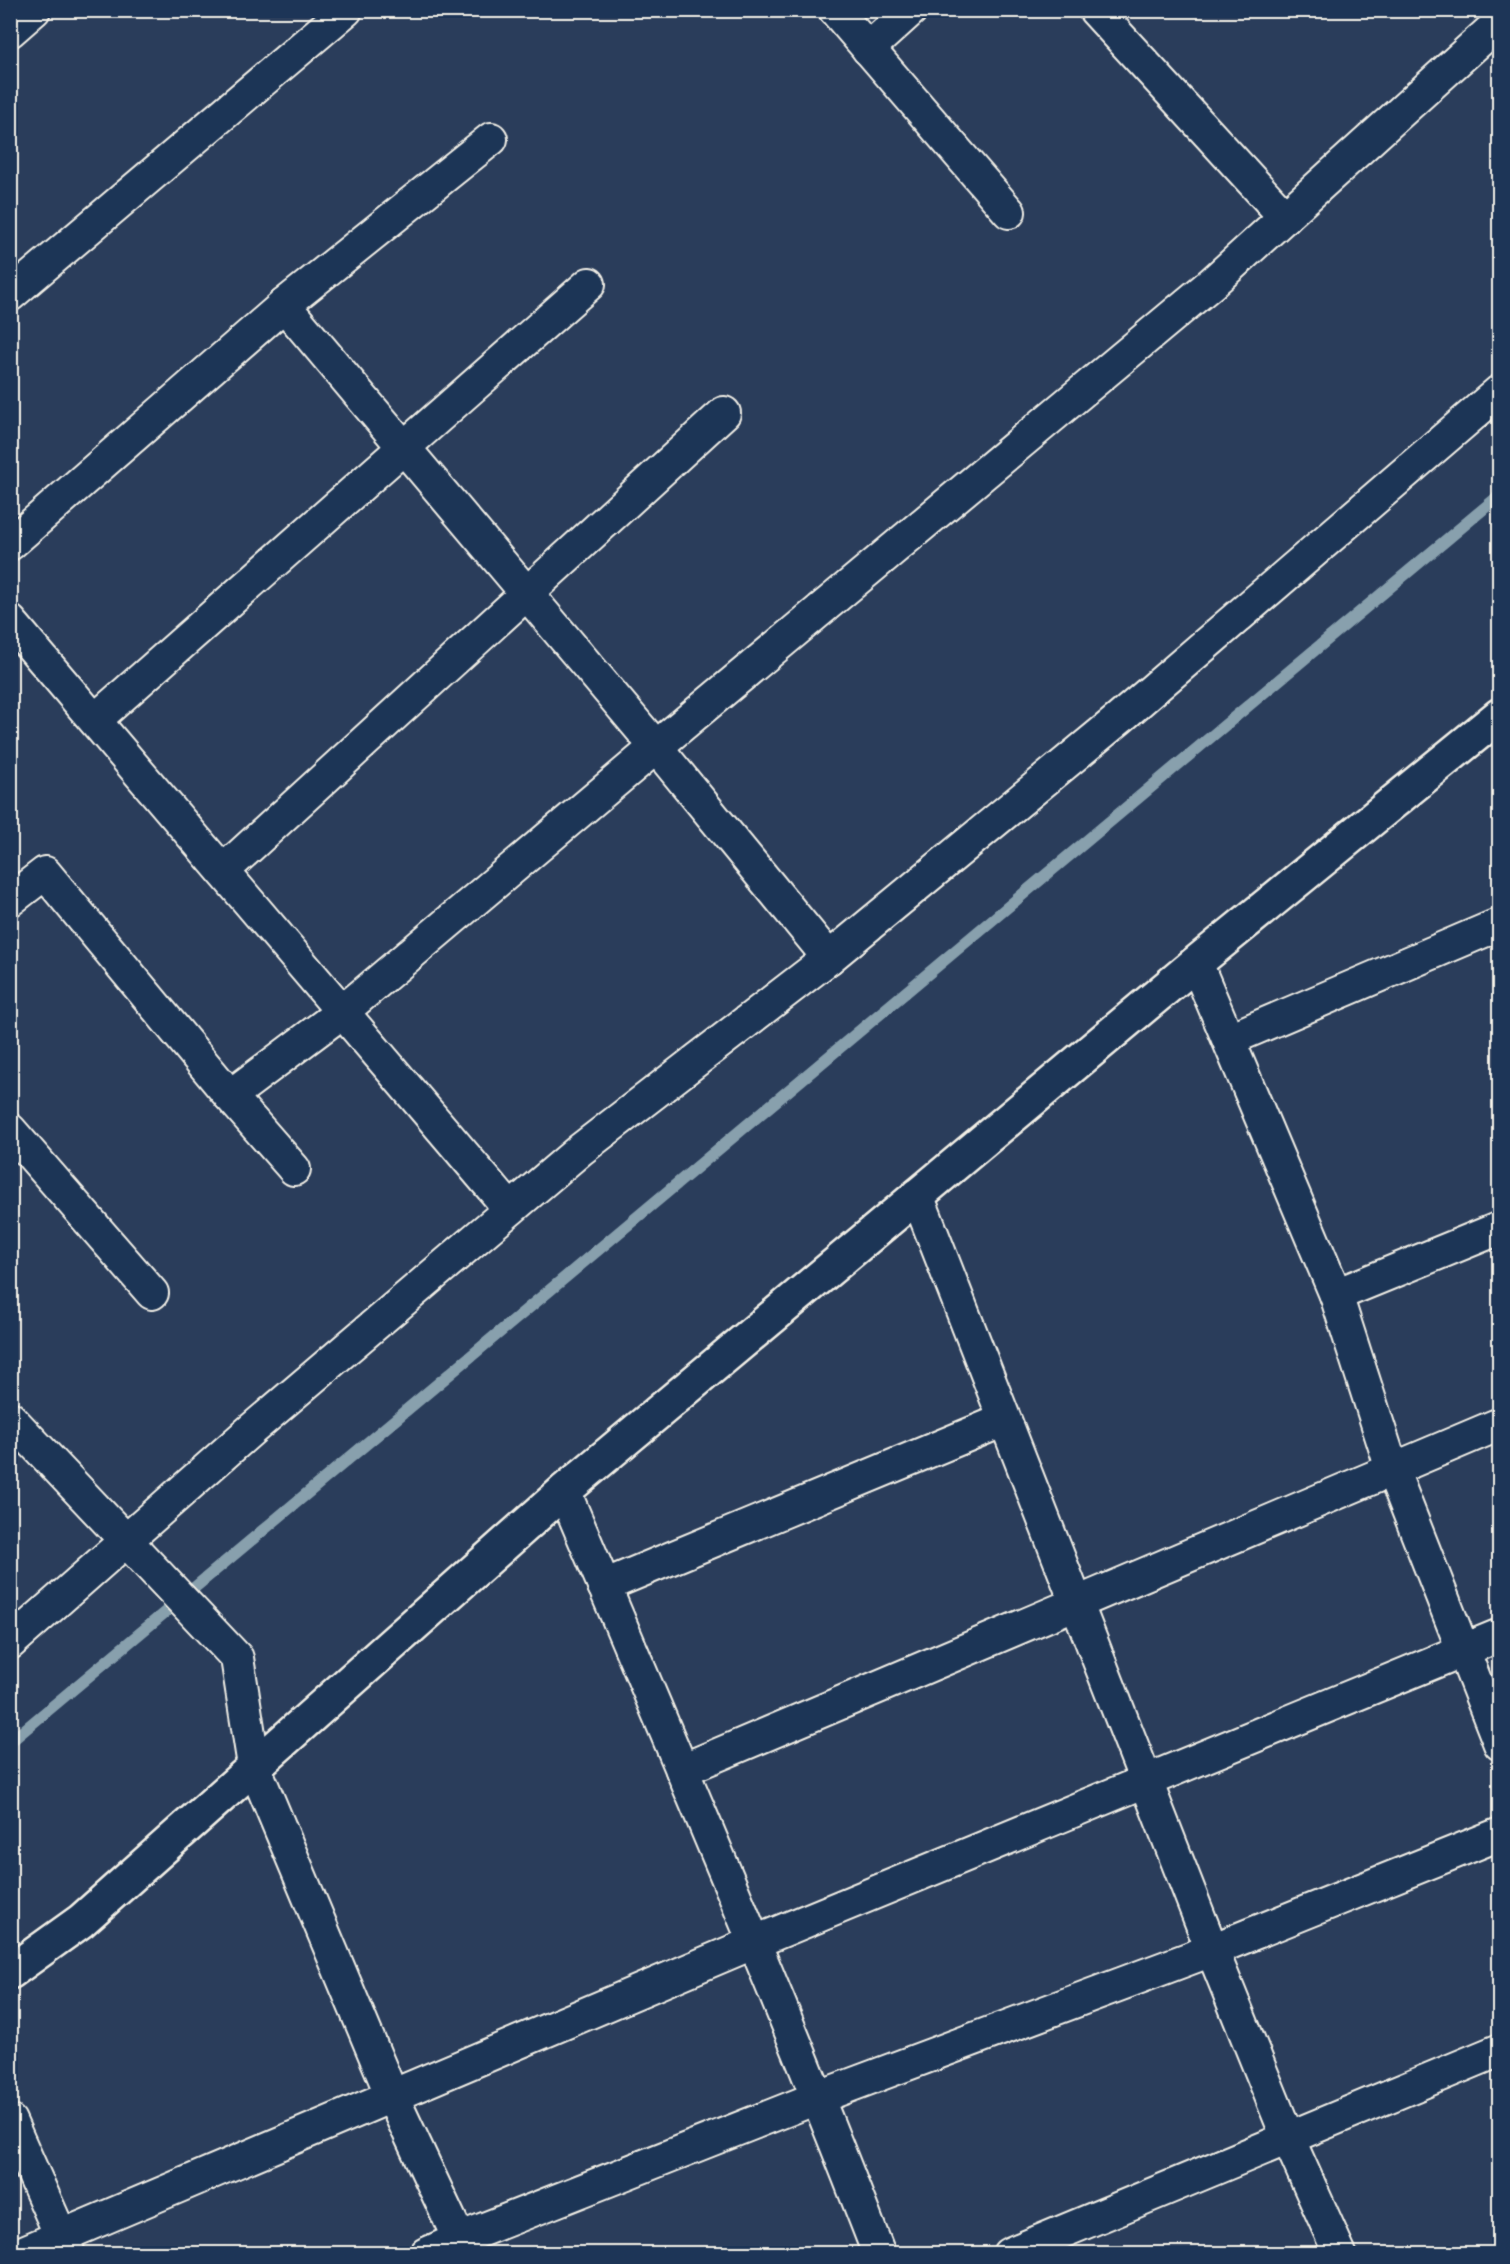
<svg xmlns="http://www.w3.org/2000/svg" width="1510" height="2264" font-family="Sriracha,sans-serif">
<style>
.lines{fill:none;stroke-linecap:round;stroke-linejoin:round}
.stream{stroke:#88a0ad;stroke-width:12}
.street-casing{stroke:#f4f1e8;stroke-width:36}
.secondary-casing{stroke:#f4f1e8;stroke-width:38}
.street{stroke:#1d3557;stroke-width:32}
.secondary{stroke:#1d3557;stroke-width:33}
</style>
<rect width="100%" height="100%" fill="#2a3d5b"/>
<filter id="ink" filterUnits="userSpaceOnUse"><feTurbulence type="fractalNoise" baseFrequency=".0167" numOctaves="2"/><feDisplacementMap in="SourceGraphic" scale="12" xChannelSelector="R" yChannelSelector="G"/><feConvolveMatrix kernelMatrix="1 2 1 2 8 2 1 2 1" color-interpolation-filters="sRGB"/></filter>
<g filter="url(#ink)">
<g class="lines">
<!-- stream -->
<path class="stream" d="M10,1742L1500,495"/>
<defs>
<g id="street">
<path d="M835,10L1009,212"/>
<path d="M1095,10L1285,217"/>
<path d="M10,31L34,10"/>
<path d="M868,49L911,10"/>
<path d="M10,295L346,10"/>
<path d="M284,305L491,139"/>
<path d="M10,544L284,305L656,747L829,958"/>
<path d="M10,621L510,1209"/>
<path d="M95,720L589,284"/>
<path d="M223,871L724,413"/>
<path d="M10,900L45,873L230,1096L294,1169"/>
<path d="M1196,963L1336,1295L1392,1469L1500,1744"/>
<path d="M1230,1039L1500,924"/>
<path d="M230,1096L342,1012L656,747L1212,283L1500,22"/>
<path d="M10,1130L152,1293"/>
<path d="M917,1195L1212,1950L1288,2138L1340,2254"/>
<path d="M1336,1295L1500,1228"/>
<path d="M10,1418L237,1658L254,1766L392,2096L466,2254"/>
<path d="M564,1491C671,1744 780,1997 879,2254"/>
<path d="M604,1586L1004,1420"/>
<path d="M10,1643L251,1430L580,1150L829,958L1120,718L1500,391"/>
<path d="M682,1770L1500,1424"/>
<path d="M10,2121L69,2254"/>
<path d="M19,2254L755,1942L1500,1635"/>
<path d="M426,2254L459,2239L819,2097L1212,1950L1500,1834"/>
<path d="M1009,2254L1500,2050"/>
</g>
<path id="secondary" d="M10,1972L81,1921L564,1491L1196,963L1500,715"/>
</defs>
<!-- street casing -->
<use href="#street" class="street-casing"/>
<!-- secondary casing -->
<use href="#secondary" class="secondary-casing"/>
<!-- street -->
<use href="#street" class="street"/>
<!-- secondary -->
<use href="#secondary" class="secondary"/>
</g>
</g>
<!-- margin -->
<rect width="1510" height="2264" fill="none" stroke="#1d3557" stroke-width="36"/>
<rect x="18" y="18" width="1474" height="2228" fill="none" stroke="#f4f1e8" stroke-width="2" filter="url(#ink)"/>
</svg>
